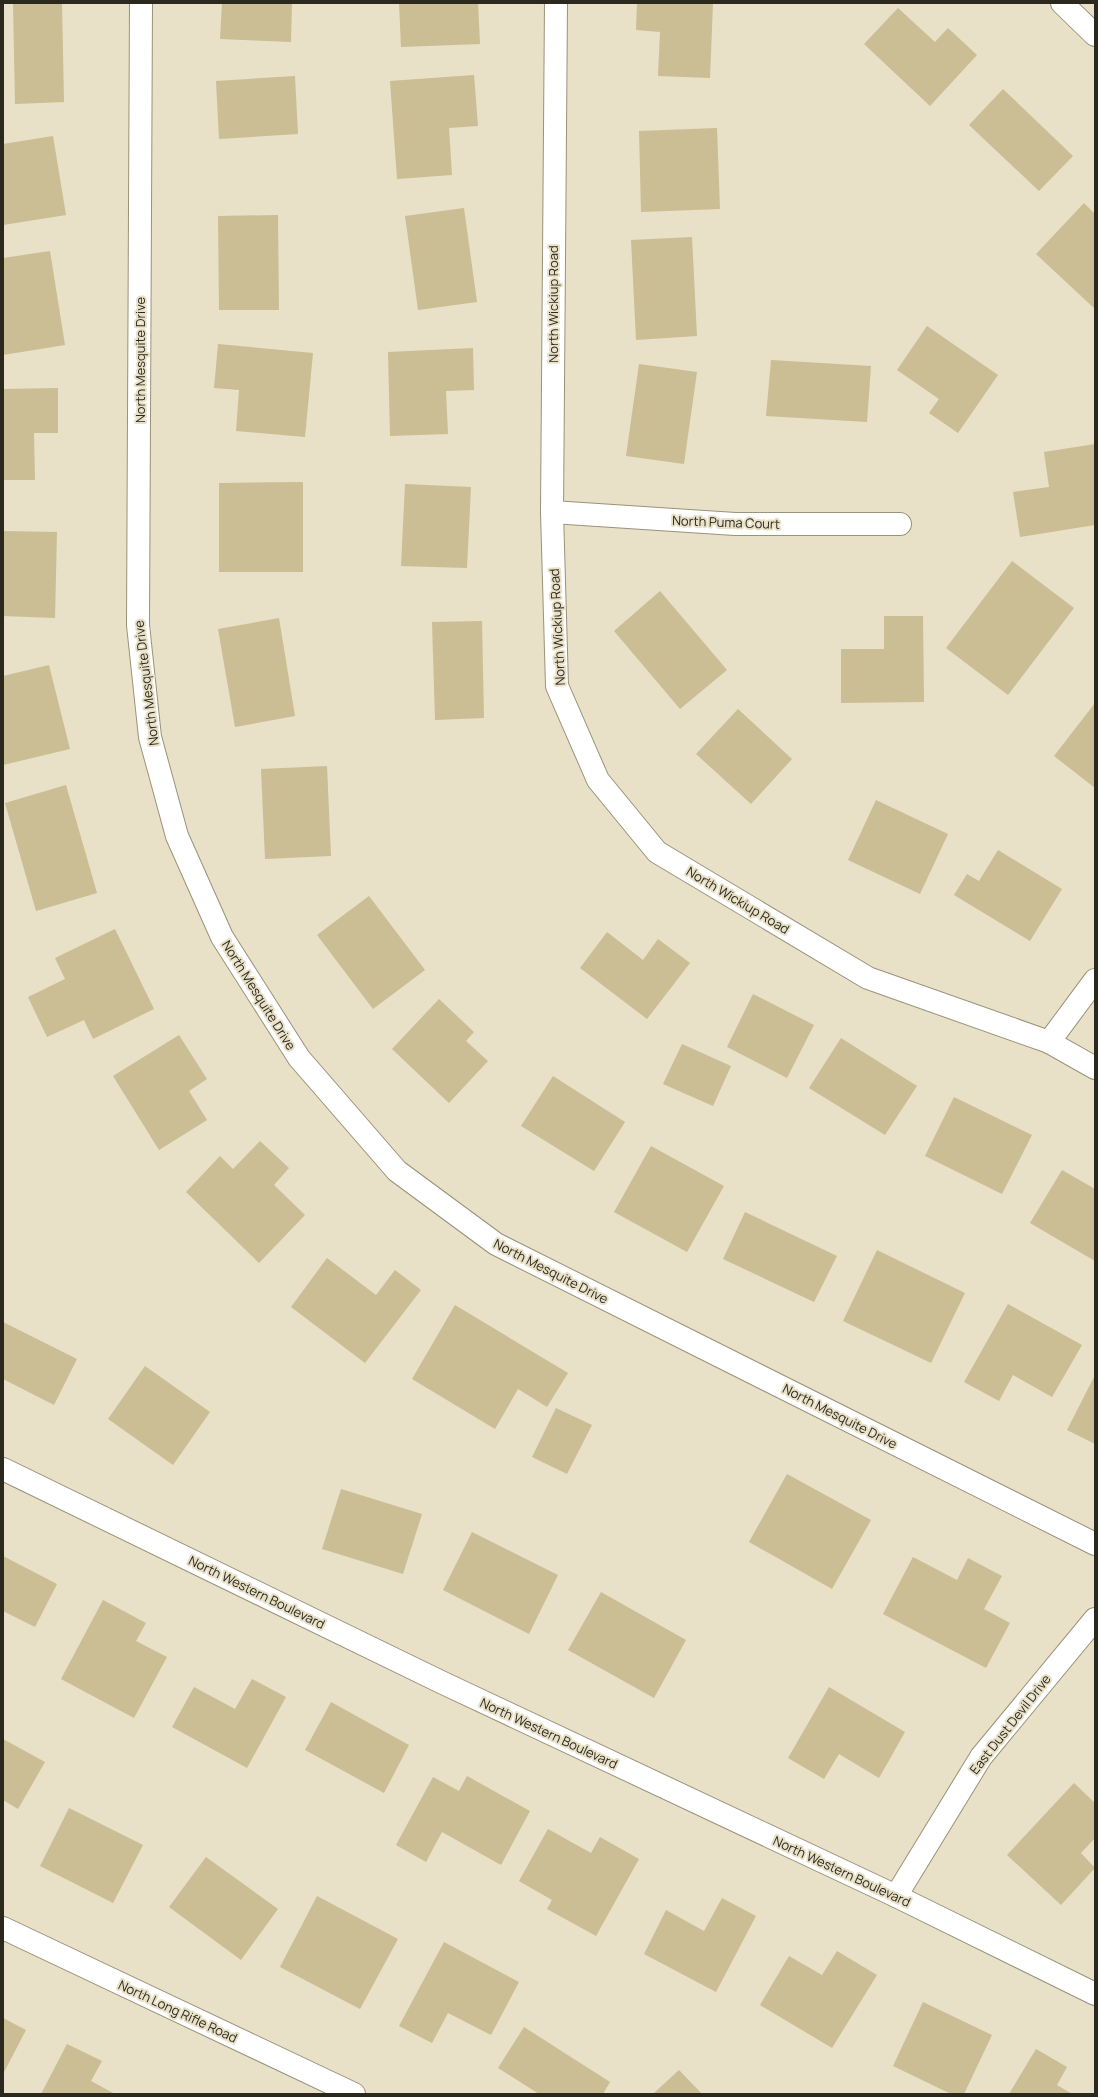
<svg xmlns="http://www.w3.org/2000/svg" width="1098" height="2097" font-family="Manrope,sans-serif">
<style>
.building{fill:#cbbd94}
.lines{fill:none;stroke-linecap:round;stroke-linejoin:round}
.street-casing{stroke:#9a927a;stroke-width:24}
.street{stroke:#fff;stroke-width:22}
.labels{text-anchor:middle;stroke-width:4;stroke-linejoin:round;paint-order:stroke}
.street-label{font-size:13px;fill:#2b281e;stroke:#e8e0c7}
</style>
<rect width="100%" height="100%" fill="#e8e0c7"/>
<!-- building -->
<g class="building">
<path d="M13,3H62L64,102L15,104Z"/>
<path d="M222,3H292L291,42L220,39Z"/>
<path d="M399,3H478L480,44L401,47Z"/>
<path d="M637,3H713L710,78L658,76L660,32L636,30Z"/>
<path d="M898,8L935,42L948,28L977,55L930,106L864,44Z"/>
<path d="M474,75L478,126L449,128L452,175L397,179L390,81Z"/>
<path d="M295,76L298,134L219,139L216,81Z"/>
<path d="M1003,89L1073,156L1039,191L969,125Z"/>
<path d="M717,128L720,209L641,212L639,131Z"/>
<path d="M53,136L66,215L3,225V144Z"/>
<path d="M1084,203L1095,214V309L1036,254Z"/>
<path d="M464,208L477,302L418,310L405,216Z"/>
<path d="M278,215L279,310H219L218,216Z"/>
<path d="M692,237L697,336L636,340L631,240Z"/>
<path d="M50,251L65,345L3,355V258Z"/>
<path d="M927,326L998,375L958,433L929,413L939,399L897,370Z"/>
<path d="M218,344L313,353L305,437L236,431L239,390L214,388Z"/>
<path d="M473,348L474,390L446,391L448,434L390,436L388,352Z"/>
<path d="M771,360L871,366L867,422L766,416Z"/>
<path d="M639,364L697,372L684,464L626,456Z"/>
<path d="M58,388V433H34L35,480H3V389Z"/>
<path d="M1095,444V525L1020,537L1013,492L1049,487L1044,452Z"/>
<path d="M303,482V572H219V483Z"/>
<path d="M405,484L471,487L467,568L401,566Z"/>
<path d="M3,531L57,532L55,618L3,616Z"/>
<path d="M1012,561L1074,608L1008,695L946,648Z"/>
<path d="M660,591L727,670L680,709L614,631Z"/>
<path d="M884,616H923L924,702L841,703V649H884Z"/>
<path d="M279,618L295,716L235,727L218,629Z"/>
<path d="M482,621L484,718L435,720L432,622Z"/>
<path d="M49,665L70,749L3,765V676Z"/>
<path d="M1095,703V788L1054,756Z"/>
<path d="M738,709L792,759L751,804L696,754Z"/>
<path d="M327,766L331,856L265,859L261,769Z"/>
<path d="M66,785L97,893L36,911L5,803Z"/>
<path d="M876,800L948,834L920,894L848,860Z"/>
<path d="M998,850L1062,889L1030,941L954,895L967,874L979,881Z"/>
<path d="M369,896L425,970L373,1009L317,935Z"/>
<path d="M115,929L154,1009L93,1039L84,1020L47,1037L28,997L65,979L55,958Z"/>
<path d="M607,932L643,960L658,939L690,963L647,1019L580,968Z"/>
<path d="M753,994L814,1025L787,1078L727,1047Z"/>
<path d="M439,999L474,1032L466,1041L488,1061L449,1103L392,1049Z"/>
<path d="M179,1035L207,1079L189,1091L207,1120L159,1150L113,1076Z"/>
<path d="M841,1038L917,1086L885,1135L809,1088Z"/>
<path d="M682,1044L731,1066L713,1106L663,1084Z"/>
<path d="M553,1076L625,1122L594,1171L521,1126Z"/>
<path d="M954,1097L1032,1135L1002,1194L925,1156Z"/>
<path d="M260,1141L289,1168L274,1185L305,1215L259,1263L186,1192L220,1156L233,1169Z"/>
<path d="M651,1146L724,1186L687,1252L614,1212Z"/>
<path d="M1062,1170L1095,1189V1261L1030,1223Z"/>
<path d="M745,1212L837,1256L814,1302L723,1259Z"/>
<path d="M877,1250L965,1293L931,1363L843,1321Z"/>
<path d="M327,1258L376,1295L395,1270L421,1290L365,1363L291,1307Z"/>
<path d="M1008,1304L1082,1345L1052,1397L1013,1375L999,1401L964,1382Z"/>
<path d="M455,1305L568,1373L547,1407L518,1389L495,1429L412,1379Z"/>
<path d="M3,1322L77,1359L54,1405L3,1379Z"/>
<path d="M145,1366L210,1412L173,1465L108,1419Z"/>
<path d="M1095,1375V1444L1067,1430Z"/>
<path d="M556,1408L592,1425L567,1474L532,1457Z"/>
<path d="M787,1474L871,1520L832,1589L749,1542Z"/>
<path d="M341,1489L422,1514L403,1574L322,1549Z"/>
<path d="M472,1532L558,1575L529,1634L443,1590Z"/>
<path d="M3,1556L57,1584L35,1627L3,1611Z"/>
<path d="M913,1557L957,1580L968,1558L1002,1576L984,1609L1010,1623L986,1668L883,1614Z"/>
<path d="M601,1592L686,1640L654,1698L568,1650Z"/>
<path d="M103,1600L146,1623L136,1641L167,1657L134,1718L61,1679Z"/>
<path d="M252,1679L286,1697L247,1768L172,1727L194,1687L235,1709Z"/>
<path d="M829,1687L905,1732L879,1778L839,1754L824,1779L788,1758Z"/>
<path d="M331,1702L409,1745L384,1793L305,1750Z"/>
<path d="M3,1739L45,1762L18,1809L3,1800Z"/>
<path d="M467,1776L530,1811L501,1865L442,1832L426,1862L396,1845L433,1777L459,1791Z"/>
<path d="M1074,1783L1095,1803V1838L1081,1853L1095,1868L1061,1905L1007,1855Z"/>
<path d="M69,1808L143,1845L113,1903L40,1866Z"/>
<path d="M548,1829L591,1853L600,1837L639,1859L596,1936L547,1909L552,1900L519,1881Z"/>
<path d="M206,1857L278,1909L241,1960L169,1907Z"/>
<path d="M317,1896L398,1939L360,2009L280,1967Z"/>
<path d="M722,1898L756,1916L716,1992L644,1954L666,1910L704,1931Z"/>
<path d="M444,1942L519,1982L491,2035L448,2013L432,2043L399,2026Z"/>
<path d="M837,1951L877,1975L832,2048L760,2005L789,1956L822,1975Z"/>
<path d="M923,2002L992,2035L964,2094H951L893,2066Z"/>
<path d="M3,2018L26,2030L3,2074Z"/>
<path d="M524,2027L610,2082L603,2094H539L498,2068Z"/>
<path d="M67,2044L102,2061L91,2081L115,2094H41Z"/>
<path d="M1036,2049L1067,2067L1057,2085L1072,2094H1009Z"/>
<path d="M679,2070L702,2094H653Z"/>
</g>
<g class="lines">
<defs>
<g id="street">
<path d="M141,3L138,625L150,737L177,836L222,937L299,1058L397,1171L496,1244L1095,1544"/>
<path d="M556,3L552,512L557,686L598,780L657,852L868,978L1049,1042L1095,1068"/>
<path d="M1062,3L1095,35"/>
<path d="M552,512L735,524H900"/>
<path d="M1049,1042L1095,980"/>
<path d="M3,1469L441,1682L896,1896L1095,1994"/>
<path d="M896,1896L981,1757L1095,1619"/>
<path d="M3,1928L354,2094"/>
</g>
</defs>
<!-- street casing -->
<use href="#street" class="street-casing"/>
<!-- street -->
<use href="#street" class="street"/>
</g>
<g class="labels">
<!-- street labels -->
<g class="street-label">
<text transform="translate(553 304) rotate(-90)" y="5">North Wickiup Road</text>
<text transform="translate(140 360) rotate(-90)" y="5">North Mesquite Drive</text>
<text transform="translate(726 522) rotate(2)" y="5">North Puma Court</text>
<text transform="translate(557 627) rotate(-93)" y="5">North Wickiup Road</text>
<text transform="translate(146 683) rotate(-97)" y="5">North Mesquite Drive</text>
<text transform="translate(738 900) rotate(31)" y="5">North Wickiup Road</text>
<text transform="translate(259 995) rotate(58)" y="5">North Mesquite Drive</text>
<text transform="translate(551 1271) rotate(27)" y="5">North Mesquite Drive</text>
<text transform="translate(840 1416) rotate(27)" y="5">North Mesquite Drive</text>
<text transform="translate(257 1592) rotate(26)" y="5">North Western Boulevard</text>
<text transform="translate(1010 1724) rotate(-52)" y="5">East Dust Devil Drive</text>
<text transform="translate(549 1733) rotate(25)" y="5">North Western Boulevard</text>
<text transform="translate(842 1871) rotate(25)" y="5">North Western Boulevard</text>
<text transform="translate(178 2011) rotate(25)" y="5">North Long Rifle Road</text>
</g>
</g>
<!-- border -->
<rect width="1098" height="2097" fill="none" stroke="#2b281e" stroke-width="8"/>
</svg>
